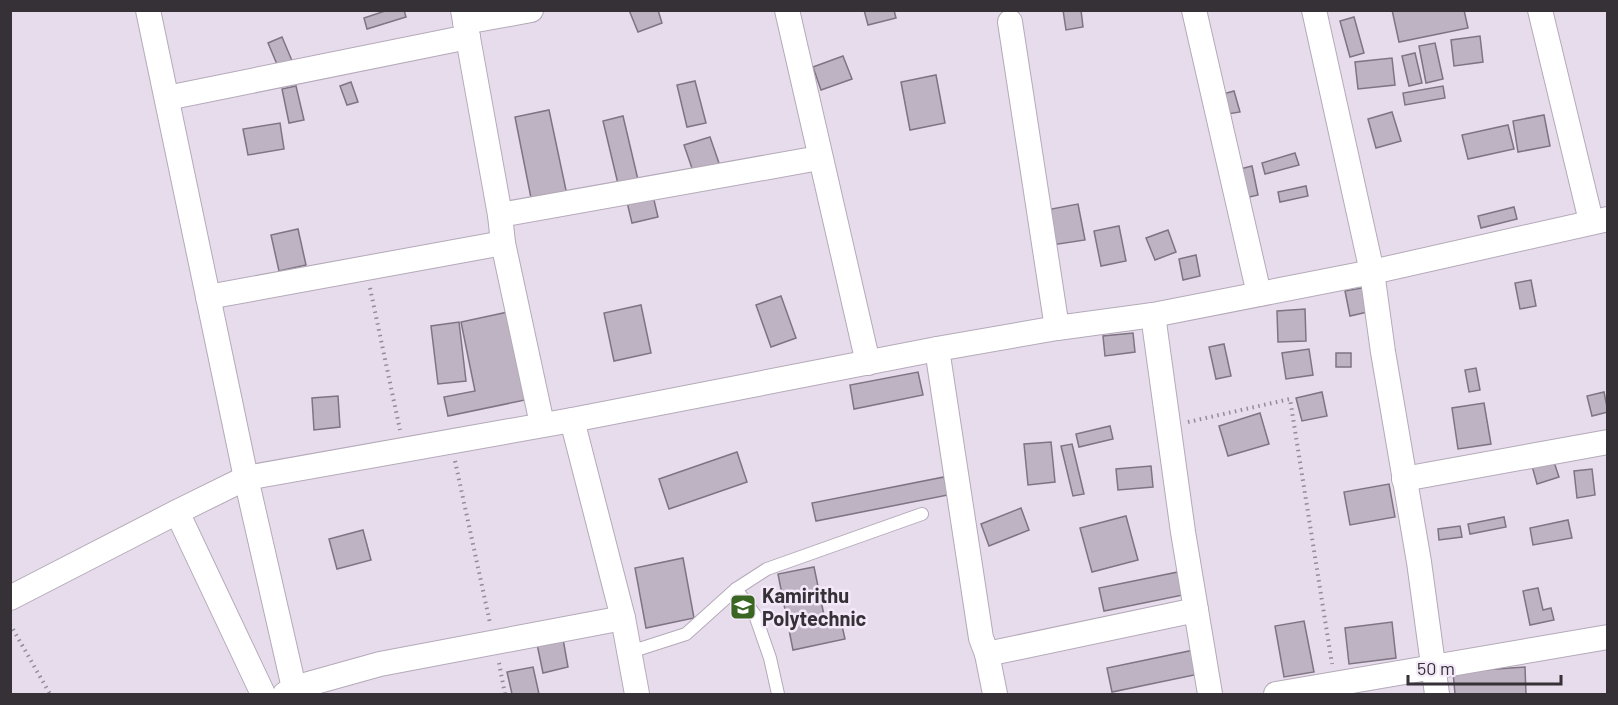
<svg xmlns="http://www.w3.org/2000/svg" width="1618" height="705" font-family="Barlow,sans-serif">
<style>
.building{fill:#beb3c2;stroke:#7e7482;stroke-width:1.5}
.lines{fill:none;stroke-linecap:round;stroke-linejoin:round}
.lane-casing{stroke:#b4aab9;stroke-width:14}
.street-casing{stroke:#b4aab9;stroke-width:26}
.path{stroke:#938c97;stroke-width:4;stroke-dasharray:1.5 4.5;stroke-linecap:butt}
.lane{stroke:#fff;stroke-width:12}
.street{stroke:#fff;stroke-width:24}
.labels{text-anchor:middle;stroke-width:5;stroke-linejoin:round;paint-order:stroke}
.poi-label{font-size:20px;font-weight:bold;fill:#353137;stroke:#f4e9f9;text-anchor:start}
</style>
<rect width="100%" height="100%" fill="#e7dcec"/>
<!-- building -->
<g class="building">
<path d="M388,10H404L406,17L367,29L364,18Z"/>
<path d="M629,10H658L662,23L638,32Z"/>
<path d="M864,10H894L896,18L868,25Z"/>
<path d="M1063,10H1081L1083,27L1066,30Z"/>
<path d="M1392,10H1464L1468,28L1399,42Z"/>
<path d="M1354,17L1364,53L1350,57L1340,21Z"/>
<path d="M1480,36L1483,62L1454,66L1451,40Z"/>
<path d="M282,37L293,63L279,69L268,43Z"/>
<path d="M1435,43L1443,79L1426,83L1419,46Z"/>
<path d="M1415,53L1422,83L1409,86L1402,56Z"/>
<path d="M843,56L852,79L821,90L813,67Z"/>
<path d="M1392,58L1395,85L1358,89L1355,62Z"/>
<path d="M936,75L945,123L910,130L901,82Z"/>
<path d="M695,81L706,123L687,127L677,85Z"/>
<path d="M351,82L358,102L347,105L340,86Z"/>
<path d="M296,86L304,120L289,123L282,89Z"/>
<path d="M1443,86L1445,98L1405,105L1403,93Z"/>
<path d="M1234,91L1240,112L1228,114L1223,94Z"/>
<path d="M549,110L567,195L532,203L515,117Z"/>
<path d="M1392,112L1401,141L1376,148L1368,119Z"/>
<path d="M1544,115L1550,146L1518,152L1513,121Z"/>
<path d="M623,116L639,184L619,188L603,121Z"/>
<path d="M280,123L284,149L248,155L243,129Z"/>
<path d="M1508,125L1514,149L1468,159L1462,135Z"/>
<path d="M710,137L720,166L694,174L684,145Z"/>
<path d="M1295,153L1299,165L1265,174L1262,163Z"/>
<path d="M1252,166L1258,195L1245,198L1240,169Z"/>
<path d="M1306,186L1308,196L1280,202L1278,192Z"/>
<path d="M653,196L658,217L632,223L627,202Z"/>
<path d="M1078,204L1085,240L1052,245L1046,210Z"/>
<path d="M1514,207L1517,219L1481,228L1478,216Z"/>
<path d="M1119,226L1126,261L1101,266L1094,231Z"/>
<path d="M298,229L306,265L279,271L271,235Z"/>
<path d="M1168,230L1176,252L1155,260L1146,238Z"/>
<path d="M1196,255L1200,276L1183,280L1179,259Z"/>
<path d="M1531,280L1536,306L1520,309L1515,283Z"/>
<path d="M1367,287L1372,311L1350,316L1345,291Z"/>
<path d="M781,296L796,338L771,347L756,305Z"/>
<path d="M641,305L651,353L614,361L604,313Z"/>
<path d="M1305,309L1306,341L1278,342L1277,311Z"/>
<path d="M508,312L525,400L448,416L444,397L475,391L461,322Z"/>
<path d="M459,322L466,381L438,384L431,326Z"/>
<path d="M1133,333L1135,352L1105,356L1103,336Z"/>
<path d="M1224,344L1231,376L1216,379L1209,347Z"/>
<path d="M1309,349L1313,375L1286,379L1282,353Z"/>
<rect x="1336" y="353" width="15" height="14"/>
<path d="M1476,368L1480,390L1469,392L1465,370Z"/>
<path d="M918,372L923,395L854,409L850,385Z"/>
<path d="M1322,392L1327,416L1302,421L1296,398Z"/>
<path d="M1604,392L1608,412L1592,416L1587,396Z"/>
<path d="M338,396L340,427L314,430L312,398Z"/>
<path d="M1484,403L1491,444L1458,449L1452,408Z"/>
<path d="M1260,413L1269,444L1228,456L1219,426Z"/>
<path d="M1110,426L1113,439L1079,447L1076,434Z"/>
<path d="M1051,442L1055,482L1028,485L1024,444Z"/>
<path d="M1072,444L1084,494L1073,496L1061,446Z"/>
<path d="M737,452L747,482L669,509L659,479Z"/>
<path d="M1553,459L1559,477L1537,484L1532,466Z"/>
<path d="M1151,466L1153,487L1118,490L1116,469Z"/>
<path d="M1592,469L1595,495L1577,498L1574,471Z"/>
<path d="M944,477L948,495L816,521L812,503Z"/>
<path d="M1389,484L1395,517L1350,525L1344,492Z"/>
<path d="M1021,508L1029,530L989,546L981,524Z"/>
<path d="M1126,516L1138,560L1092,572L1080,528Z"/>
<path d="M1504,517L1506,527L1470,534L1468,524Z"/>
<path d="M1568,520L1572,538L1533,545L1530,528Z"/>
<path d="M1460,526L1462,537L1439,540L1438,529Z"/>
<path d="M363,530L371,560L337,569L329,539Z"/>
<path d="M683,558L694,618L646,628L635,568Z"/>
<path d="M814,567L825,620L840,617L845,639L793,650L778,574Z"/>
<path d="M1178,572L1183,595L1104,611L1099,588Z"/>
<path d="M1538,588L1543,610L1551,608L1554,620L1530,625L1523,591Z"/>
<path d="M1304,621L1314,672L1284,677L1275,626Z"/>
<path d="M1392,622L1396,658L1349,664L1345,628Z"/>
<path d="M563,639L568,667L543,673L537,644Z"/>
<path d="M1194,650L1199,674L1112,692L1107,668Z"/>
<path d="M533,667L539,694H512L507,672Z"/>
<path d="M1525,667L1526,694H1455L1453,672Z"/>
</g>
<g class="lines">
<defs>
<g id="lane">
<path d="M736,589L755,615L770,658L778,694"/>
<path d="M630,652L686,634L736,589L767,569L922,514"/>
</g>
<g id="street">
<path d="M148,10L246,478L294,688"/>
<path d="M463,10L500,215L503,243L542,424"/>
<path d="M787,10L868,363"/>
<path d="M1194,10L1259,294"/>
<path d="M1314,10L1372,272L1383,352L1419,562L1437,694"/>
<path d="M1540,10L1591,221"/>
<path d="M465,22L531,10"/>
<path d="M1010,22L1057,328"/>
<path d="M167,98L468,37"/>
<path d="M500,215L819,158"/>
<path d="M208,297L503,243"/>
<path d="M1153,315L1183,532L1210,694"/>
<path d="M937,349L981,638L987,654L1196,610"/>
<path d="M572,420L623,618L637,694"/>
<path d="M1404,479L1608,442"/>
<path d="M177,512L263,694"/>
<path d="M10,598L177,512L246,478L572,420L937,349L1057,328L1153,315L1372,272L1608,219"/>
<path d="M987,654L995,694"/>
<path d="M285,694L294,688L380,664L623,618"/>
<path d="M1276,694L1608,637"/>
</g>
</defs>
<!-- lane casing -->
<use href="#lane" class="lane-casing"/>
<!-- street casing -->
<use href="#street" class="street-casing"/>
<!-- path -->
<g class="path">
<path d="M370,288L400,430"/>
<path d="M1188,422L1290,399L1332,664"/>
<path d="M455,461L490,623"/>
<path d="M10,624L50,694"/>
<path d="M499,663L505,694"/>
</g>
<!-- lane -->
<use href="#lane" class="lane"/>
<!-- street -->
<use href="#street" class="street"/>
</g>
<!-- icons -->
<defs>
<symbol id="school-square" viewBox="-11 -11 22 22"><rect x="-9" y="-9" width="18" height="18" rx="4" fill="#3a6623" stroke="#f4e9f9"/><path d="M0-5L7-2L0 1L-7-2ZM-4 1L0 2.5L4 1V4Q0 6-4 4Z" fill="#fff"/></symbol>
</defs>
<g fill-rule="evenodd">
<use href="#school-square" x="728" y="592" width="30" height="30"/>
</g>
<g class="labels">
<!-- poi labels -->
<g class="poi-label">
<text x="762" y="603">Kamirithu<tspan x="762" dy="23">Polytechnic</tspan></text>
</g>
</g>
<!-- border -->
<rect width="1618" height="705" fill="none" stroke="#353137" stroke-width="24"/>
<!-- scale -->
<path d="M1408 675v9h153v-9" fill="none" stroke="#353137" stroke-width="3"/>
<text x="1417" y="675" font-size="18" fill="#353137" stroke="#f4e9f9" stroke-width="4.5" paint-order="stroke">50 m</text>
</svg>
